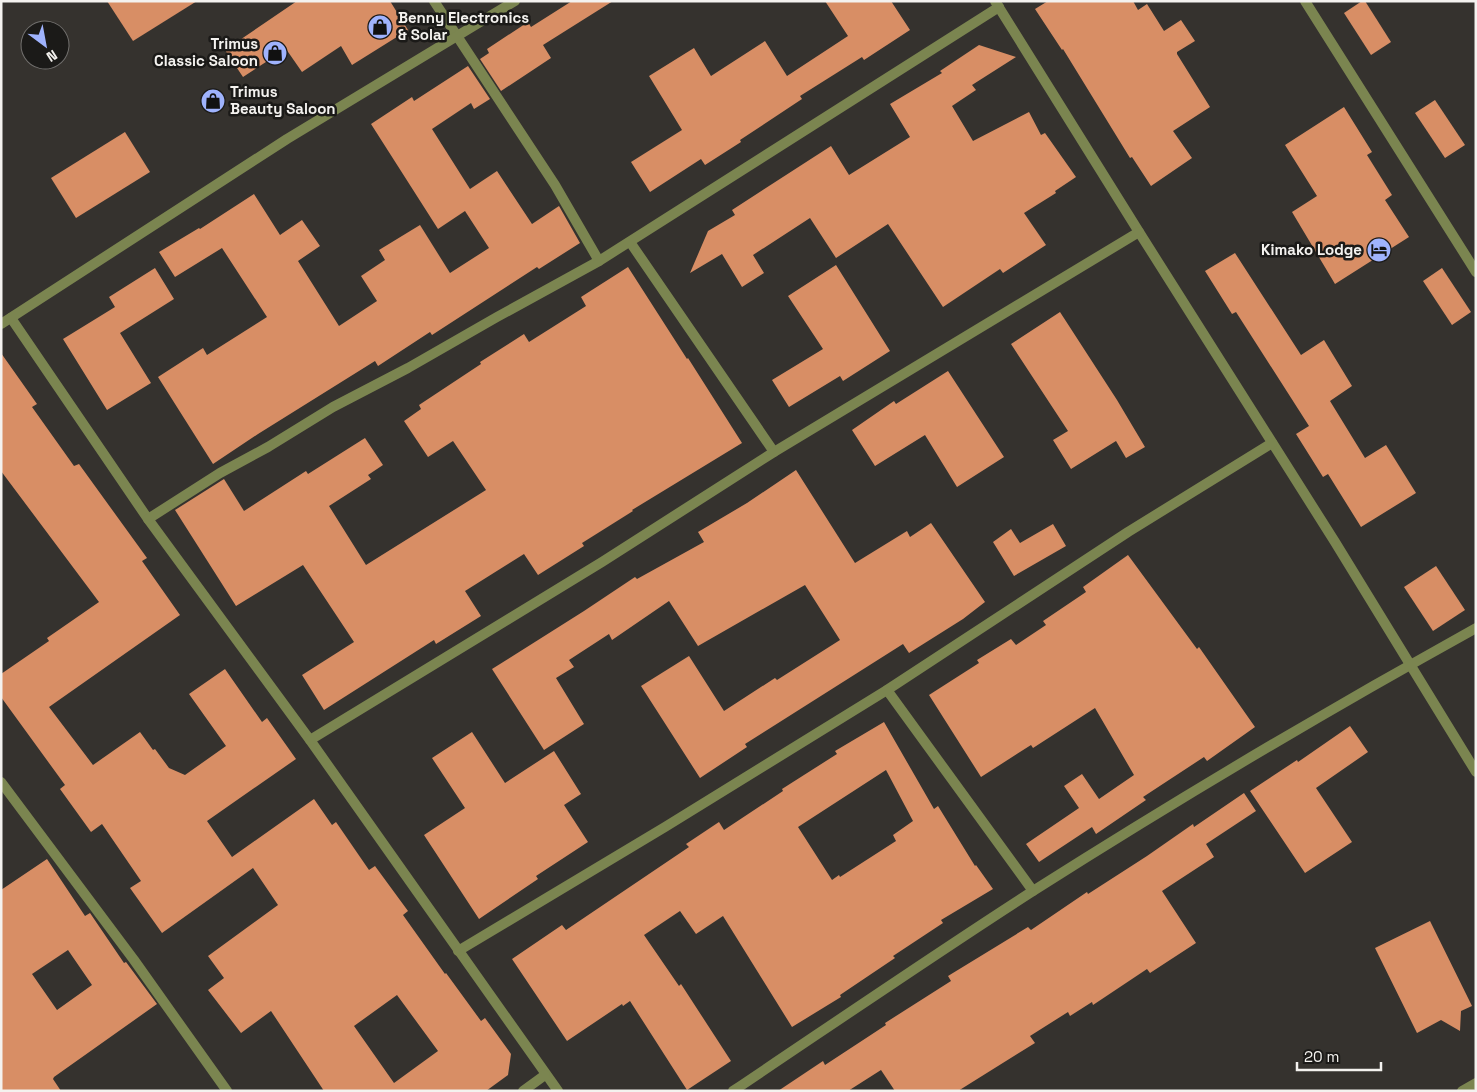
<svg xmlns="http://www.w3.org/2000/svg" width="1477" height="1092" font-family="'Space Grotesk',sans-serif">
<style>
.building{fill:#d88e65;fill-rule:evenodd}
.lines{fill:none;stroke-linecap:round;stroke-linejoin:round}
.street{stroke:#7b8550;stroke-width:10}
.labels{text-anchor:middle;stroke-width:5;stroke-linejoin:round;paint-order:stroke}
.poi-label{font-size:15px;font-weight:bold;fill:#f4f2ef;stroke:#1b1a18;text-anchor:start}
</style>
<rect width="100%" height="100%" fill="#35322e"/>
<!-- building -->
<g class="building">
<path d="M107,1H197L133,41Z"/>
<path d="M297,1H390L408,30L352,65L341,46L302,72L286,49L243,77L225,50Z"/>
<path d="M572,1H613L543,45L551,58L501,91L480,59L489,53L487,49L528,22L531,27Z"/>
<path d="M825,1H891L910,30L864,60L862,57L800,96L802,99L740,140L741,142L705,165L701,159L650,192L631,162L682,130L649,76L694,48L711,76L765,41L787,76L848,36Z"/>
<path d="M1048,1H1133L1138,10L1147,4L1164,31L1181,20L1195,41L1177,52V54L1210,107L1173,131L1192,158L1151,186L1132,157L1130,158L1063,49L1062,50L1035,9Z"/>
<path d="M1362,1H1365L1391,42L1371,55L1344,13Z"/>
<path d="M979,45L1016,57L972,85L976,90L952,106L973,141L1029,112L1041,135L1045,133L1076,177L1055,191L1056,193L1024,213L1046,245L1003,273L1000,269L943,307L888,224L836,258L810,218L753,255L764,273L742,287L722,254L690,273L708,231L735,215L732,210L831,146L849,175L910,137L890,104L942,73L940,71Z"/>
<path d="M468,66L490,99L474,109L471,103L432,129L470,189L497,171L532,224L559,206L580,243L539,269L537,267L432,335L430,332L378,366L375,361L258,434L213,464L158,377L203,348L207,355L267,317L222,248L175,277L159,252L199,228L200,229L254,194L280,235L302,220L320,246L298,261L339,326L377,301L361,276L385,260L379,250L420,225L450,273L489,248L465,211L438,229L371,124L412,97L414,101Z"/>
<path d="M1435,100L1465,145L1445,158L1415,113Z"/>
<path d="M1344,107L1372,152L1367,155L1392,195L1385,200L1409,237L1335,284L1292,212L1317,196L1285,145Z"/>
<path d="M125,132L150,172L76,218L51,178Z"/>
<path d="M1235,253L1301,355L1324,340L1352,386L1330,401L1365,458L1386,445L1416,493L1361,527L1328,474L1323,477L1296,434L1309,426L1236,312L1232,314L1205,271Z"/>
<path d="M836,265L890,351L843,381L840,376L789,407L772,380L823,349L788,296Z"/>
<path d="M628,267L687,359L688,358L742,443L632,510L633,511L582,543L584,546L538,575L524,554L465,591L481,616L436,644L434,640L324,710L302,675L354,642L303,565L236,606L175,510L224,479L244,511L306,471L308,474L365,438L383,465L368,475L371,479L329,506L366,565L486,490L453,441L428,457L404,421L421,409L419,405L481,364L480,362L524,334L529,342L586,306L581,297Z"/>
<path d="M155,268L174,299L120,333L151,383L107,410L63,339L115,307L109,297Z"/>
<path d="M1442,268L1471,312L1452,325L1423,281Z"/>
<path d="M1060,312L1117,400L1145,447L1126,458L1116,441L1071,469L1053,440L1068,431L1011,344Z"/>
<path d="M1,353L37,404L32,407L74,466L79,464L147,558L142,561L180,615L49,707L93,765L140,732L153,750L155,749L169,768L185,775L226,746L189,694L225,669L262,722L267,718L296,759L207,821L232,857L314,799L332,825L336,822L369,870L375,866L408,911L403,915L445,974L446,973L481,1021L485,1018L511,1054L508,1075L486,1091H324L271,1011L241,1033L208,990L224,978L208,956L278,905L253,868L162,933L130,888L141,881L102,824L91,832L60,789L65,785L1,697V674L49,641L47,638L99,602L1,471ZM397,995L438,1051L394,1083L354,1026Z"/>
<path d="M948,371L1004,457L957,487L925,435L875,466L852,430L894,401L896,404Z"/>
<path d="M796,470L855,563L907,531L910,537L931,523L985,602L963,619L909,653L903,644L745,744L747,747L700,778L641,686L689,656L724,711L775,678L777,680L840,640L805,585L698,646L669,601L612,640L609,634L569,660L574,667L556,678L584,724L544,750L492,669L584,611L635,577L637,579L704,542L698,532L747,503Z"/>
<path d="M1053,524L1066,546L1014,576L993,542L1011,529L1020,543Z"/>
<path d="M1128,555L1197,649L1199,647L1255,727L1207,761L1204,757L1143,797L1146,800L1096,834L1092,827L1039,862L1026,844L1079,808L1064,786L1082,774L1099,799L1134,775L1095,708L1033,748L1031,745L981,777L929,695L979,663L977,660L1011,639L1016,645L1046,625L1043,621L1086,592L1083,587Z"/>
<path d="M1436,566L1465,610L1433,631L1404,587Z"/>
<path d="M884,722L934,809L938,806L975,866L976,865L993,889L941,920L943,923L893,956L895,958L840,995L841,997L792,1027L723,916L696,934L680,911L644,935L679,986L681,984L731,1061L687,1090L630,1001L623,1006L622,1004L567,1041L512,959L562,925L566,930L689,847L686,844L719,822L724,830L783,791L782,789L837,754L835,751ZM886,770L913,821L893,835L896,841L840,877L839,875L832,880L798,827Z"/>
<path d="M1350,726L1368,752L1316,788L1352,842L1305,873L1250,791L1297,760L1298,762Z"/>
<path d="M472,732L505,783L554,751L581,794L564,805L588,842L536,876L538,879L479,919L424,835L465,808L432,758Z"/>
<path d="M1244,793L1256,811L1206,844L1214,857L1162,891L1196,943L1150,973L1147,969L1093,1005L1092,1002L1070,1016L1068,1012L1030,1036L1035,1043L958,1091H895L881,1070L848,1091H778L823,1061L825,1065L886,1025L885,1023L951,981L948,976L1028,927L1031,930L1087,892L1088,894L1147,856L1193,824L1194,827Z"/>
<path d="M47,859L85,916L90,913L124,963L126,962L157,1004L54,1077L53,1079L61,1091H1V890ZM68,950L92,985L57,1010L32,974Z"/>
<path d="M1430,921L1472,1006L1461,1011L1460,1031L1441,1020L1417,1033L1375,948Z"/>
</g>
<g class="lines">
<!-- street -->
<g class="street">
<path d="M434,1L555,185L599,261"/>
<path d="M995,1L1139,232L1335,542L1476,772"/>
<path d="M1305,1L1476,272"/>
<path d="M630,242L774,452"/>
<path d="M11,318L148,519L310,740L558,1091"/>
<path d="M1,324L287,139L515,1"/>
<path d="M148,519L220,473L268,447L333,407L408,368L497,317L599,261L999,7"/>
<path d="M887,690L1033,891"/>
<path d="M310,740L602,562L774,452L1139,232"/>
<path d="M1,782L134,960L227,1091"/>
<path d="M458,951L665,827L887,690L1128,532L1272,443"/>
<path d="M523,1091L545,1075"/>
<path d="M733,1091C833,1024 932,956 1033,891C1178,799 1326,711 1476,628"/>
<path d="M1462,1091L1476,1083"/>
</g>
</g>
<!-- icons -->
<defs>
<symbol id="shop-disc" viewBox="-11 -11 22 22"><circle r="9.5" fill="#9fb3fd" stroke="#1b1a18"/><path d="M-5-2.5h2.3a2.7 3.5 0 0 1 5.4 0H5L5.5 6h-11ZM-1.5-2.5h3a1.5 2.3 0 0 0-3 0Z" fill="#111"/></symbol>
<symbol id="hotel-disc" viewBox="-11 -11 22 22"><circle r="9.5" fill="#9fb3fd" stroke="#1b1a18"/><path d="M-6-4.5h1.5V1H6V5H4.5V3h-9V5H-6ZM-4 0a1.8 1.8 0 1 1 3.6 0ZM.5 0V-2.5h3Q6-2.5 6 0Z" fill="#111"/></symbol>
</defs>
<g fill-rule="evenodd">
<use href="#shop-disc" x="366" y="13" width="28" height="28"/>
<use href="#shop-disc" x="261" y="39" width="28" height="28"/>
<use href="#shop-disc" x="199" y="87" width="28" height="28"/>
<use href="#hotel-disc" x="1365" y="236" width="28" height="28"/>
</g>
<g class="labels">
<!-- poi labels -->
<g class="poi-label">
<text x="398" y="23">Benny Electronics<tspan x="398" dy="17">&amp; Solar</tspan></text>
<text x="258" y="49" text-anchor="end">Trimus<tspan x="258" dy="17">Classic Saloon</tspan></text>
<text x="230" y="97">Trimus<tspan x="230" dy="17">Beauty Saloon</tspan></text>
<text x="1362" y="255" text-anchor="end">Kimako Lodge</text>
</g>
</g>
<!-- border -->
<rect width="1477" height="1092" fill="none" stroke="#f4f2ef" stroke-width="5"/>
<!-- north arrow -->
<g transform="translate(45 45) rotate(148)"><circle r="24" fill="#1b1a18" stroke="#72706e"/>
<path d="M0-4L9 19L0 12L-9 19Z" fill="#9fb3fd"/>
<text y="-8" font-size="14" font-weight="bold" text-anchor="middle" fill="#f4f2ef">N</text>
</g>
<!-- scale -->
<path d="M1297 1062v8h84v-8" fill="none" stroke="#f4f2ef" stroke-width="2.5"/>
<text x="1304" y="1062" font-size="15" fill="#f4f2ef" stroke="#1b1a18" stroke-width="4" paint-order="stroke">20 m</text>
</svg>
